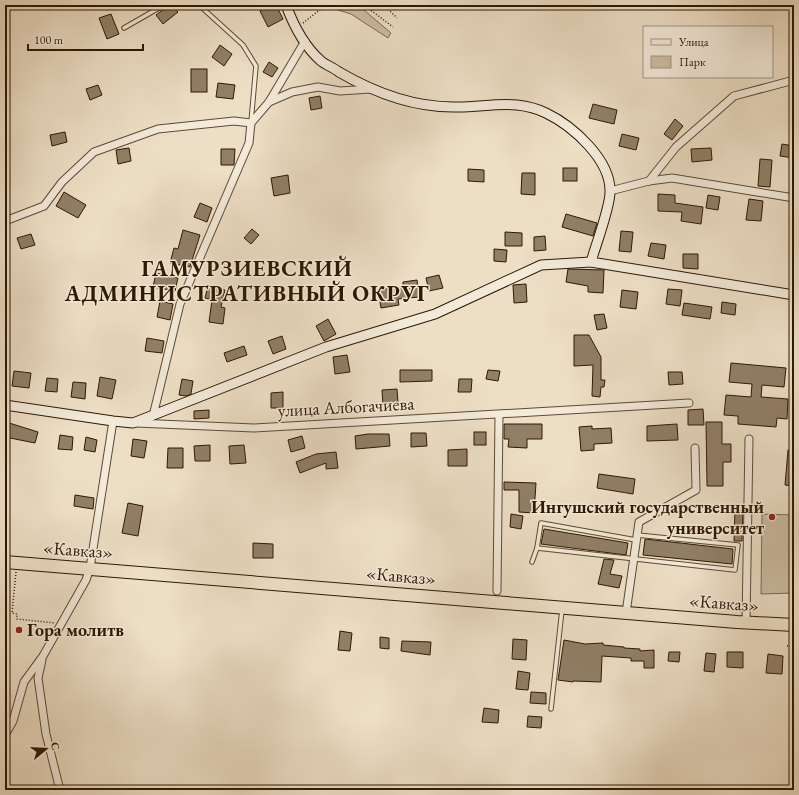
<svg xmlns="http://www.w3.org/2000/svg" width="799" height="795" font-family="'EB Garamond',serif">
<style>
.green{fill:#cdbda4;stroke:#7e6a52}
.building{fill:#917f67;stroke:#2e1800}
.lines{fill:none;stroke-linecap:round;stroke-linejoin:round}
.lane-casing{stroke:#5e4a32;stroke-width:5.5}
.street-casing{stroke:#5e4a32;stroke-width:9}
.secondary-casing{stroke:#2e1800;stroke-width:11}
.highway-casing{stroke:#2e1800;stroke-width:14}
.path{stroke:#2e1800;stroke-width:1.5;stroke-dasharray:1 2;stroke-linecap:butt}
.lane{stroke:#f3eada;stroke-width:3.5}
.street{stroke:#f3eada;stroke-width:7}
.secondary{stroke:#f3eada;stroke-width:9}
.highway{stroke:#eddfc6;stroke-width:12}
.poi-dot{fill:#8f2418;stroke:#f3eada;stroke-width:1.5}
.labels{text-anchor:middle;stroke-width:3;stroke-linejoin:round;paint-order:stroke}
.street-label{font-size:18px;fill:#2e1800;stroke:#f3eada}
.poi-label{font-size:18px;font-weight:bold;fill:#2e1800;stroke:#f3eada;text-anchor:end}
.district-label{font-size:22px;font-weight:bold;letter-spacing:1px;fill:#2e1800;stroke:#f3eada}
</style>
<rect width="100%" height="100%" fill="#eddfc6"/>
<filter id="stains"><feTurbulence type="fractalNoise" baseFrequency=".005" numOctaves="4"/><feColorMatrix values="0 0 0 0 .2 0 0 0 0 .09 0 0 0 0 .02 0 0 0 .5 -.17"/></filter>
<radialGradient id="worn" r=".72"><stop offset=".6" stop-color="#630" stop-opacity="0"/><stop offset="1" stop-color="#630" stop-opacity=".3"/></radialGradient>
<!-- green -->
<g class="green">
<path d="M333,5H358L391,33L388,38L351,14L335,9Z"/>
<path d="M762,514L794,515V593L761,594Z"/>
</g>
<!-- building -->
<g class="building">
<path d="M169,5H172L178,12L163,24L156,15Z"/>
<path d="M271,5H276L283,19L268,27L260,11Z"/>
<path d="M111,14L119,34L107,39L99,18Z"/>
<path d="M220,45L232,54L224,66L212,57Z"/>
<path d="M269,62L278,68L272,77L263,72Z"/>
<rect x="191" y="69" width="16" height="23"/>
<path d="M218,83L235,85L233,99L216,97Z"/>
<path d="M98,85L102,95L90,100L86,89Z"/>
<path d="M320,96L322,108L311,110L309,98Z"/>
<path d="M593,104L617,110L614,124L589,118Z"/>
<path d="M675,119L683,126L672,140L664,134Z"/>
<path d="M65,132L67,142L52,146L50,135Z"/>
<path d="M622,134L639,138L636,150L619,146Z"/>
<path d="M782,144L794,146V158L780,156Z"/>
<path d="M129,148L131,161L118,164L116,150Z"/>
<path d="M711,148L712,160L692,162L691,149Z"/>
<path d="M221,149H235L234,165H221Z"/>
<path d="M760,159L772,160L770,187L758,186Z"/>
<rect x="563" y="168" width="14" height="13"/>
<path d="M468,169L484,170V182L468,181Z"/>
<path d="M522,173H535V195L521,194Z"/>
<path d="M288,175L290,193L274,196L271,178Z"/>
<path d="M64,192L86,205L78,218L56,206Z"/>
<path d="M658,194L675,195V203L703,207L701,224L681,221L682,212L658,211Z"/>
<path d="M708,195L720,197L718,210L706,208Z"/>
<path d="M749,199L763,201L761,221L746,220Z"/>
<path d="M200,203L212,208L207,222L194,217Z"/>
<path d="M566,214L597,223L593,236L562,227Z"/>
<path d="M252,229L259,235L251,244L244,238Z"/>
<path d="M183,230L200,235L190,267L170,263L174,248L178,249Z"/>
<path d="M621,231L633,232L631,252L619,251Z"/>
<path d="M505,232L522,233V246H505Z"/>
<path d="M31,234L35,245L21,249L17,238Z"/>
<path d="M545,236L546,250L534,251V237Z"/>
<path d="M651,243L666,245L664,259L648,256Z"/>
<path d="M494,249L507,250L506,262L494,261Z"/>
<path d="M683,254H698V269L683,268Z"/>
<path d="M568,269L604,270L603,293L588,292V286L566,282Z"/>
<path d="M156,273L178,278L175,291L153,287Z"/>
<path d="M439,275L443,288L429,291L426,278Z"/>
<path d="M417,280L419,297L398,299L399,305L381,308L378,290L403,287V282Z"/>
<path d="M526,284L527,302L514,303L513,285Z"/>
<path d="M208,286L225,290L221,307L225,308L223,324L209,322L212,300L205,298Z"/>
<path d="M668,289L682,290L680,306L666,304Z"/>
<path d="M622,290L638,292L636,309L620,307Z"/>
<path d="M160,301L173,304L170,320L157,317Z"/>
<path d="M722,302L736,304L735,315L721,313Z"/>
<path d="M684,303L712,307L710,319L682,315Z"/>
<path d="M604,314L607,328L597,330L594,315Z"/>
<path d="M328,319L336,334L324,341L316,326Z"/>
<path d="M574,335H589L601,357V380H605L604,387H601L600,397L592,396L593,365L574,366Z"/>
<path d="M282,336L286,349L273,354L268,341Z"/>
<path d="M147,338L164,341L162,353L145,351Z"/>
<path d="M244,346L247,355L227,362L224,353Z"/>
<path d="M347,355L350,372L335,374L333,357Z"/>
<path d="M731,363L786,368L784,387L762,385L761,397L788,399L787,419L777,418L776,427L738,424V416L724,415L726,395L751,397L752,384L729,382Z"/>
<path d="M400,370H432V381L400,382Z"/>
<path d="M488,370L500,371L498,381L486,379Z"/>
<path d="M14,371L31,373L29,388L12,386Z"/>
<path d="M668,372H682L683,384L669,385Z"/>
<path d="M100,377L116,380L112,399L97,396Z"/>
<path d="M47,378L58,379L57,392L45,391Z"/>
<path d="M182,379L193,381L191,394L186,396L179,395Z"/>
<path d="M459,379H472L471,392H458Z"/>
<path d="M73,382L86,383L85,399L71,397Z"/>
<path d="M397,389L398,403L383,405L382,390Z"/>
<path d="M283,392V408H271V393Z"/>
<path d="M703,409L704,425H688V410Z"/>
<path d="M209,410V418L194,419V411Z"/>
<path d="M6,422L38,432L35,443L5,437Z"/>
<path d="M706,422H722V444H731V462H723V486H707Z"/>
<path d="M504,424H542V439H527V448L508,447L509,439H504Z"/>
<path d="M677,424L678,440L647,441V426Z"/>
<path d="M592,426V429L611,428L612,443L594,444V450L581,451L579,427Z"/>
<rect x="474" y="432" width="12" height="13"/>
<path d="M411,433H426L427,446L411,447Z"/>
<path d="M368,434H389L390,446L356,449L355,436Z"/>
<path d="M60,435L73,437L72,450L58,449Z"/>
<path d="M302,436L305,448L291,452L288,440Z"/>
<path d="M86,437L97,440L95,452L84,450Z"/>
<path d="M133,439L147,441L144,458L131,456Z"/>
<path d="M210,445V461H195L194,446Z"/>
<path d="M244,445L246,463L230,464L229,446Z"/>
<path d="M168,448H183V468H167Z"/>
<path d="M467,449V466H448V450Z"/>
<path d="M788,450H794V486L785,485Z"/>
<path d="M336,452L338,468L326,469V463L300,473L296,462L316,454Z"/>
<path d="M599,474L635,479L633,494L597,488Z"/>
<path d="M504,482L536,483L534,513L519,512V490H504Z"/>
<path d="M75,495L94,498L93,509L74,506Z"/>
<path d="M128,503L143,506L138,536L122,533Z"/>
<path d="M735,510L743,511L742,541H734Z"/>
<path d="M511,514L523,516L521,529L510,527Z"/>
<path d="M544,529L628,543L626,555L541,544Z"/>
<path d="M645,539L733,549L732,564L643,555Z"/>
<path d="M253,543L273,544V558H253Z"/>
<path d="M604,559L614,560L610,574L622,576L619,588L598,584Z"/>
<path d="M340,631L352,633L350,651L338,650Z"/>
<path d="M380,637L389,638V649L380,648Z"/>
<path d="M513,639L527,640L526,660L512,659Z"/>
<path d="M564,640L585,644L603,643V645L624,647V648L640,649V651L654,650V668H644V661H631V658L602,656L601,682L573,681V682L558,680Z"/>
<path d="M402,641L431,642L430,655L401,651Z"/>
<path d="M669,652H680L679,662L668,661Z"/>
<path d="M727,652H743V668L727,667Z"/>
<path d="M706,653L716,654L714,672L704,671Z"/>
<path d="M768,654L783,656L782,674L766,673Z"/>
<path d="M518,671L530,673L528,690L516,689Z"/>
<path d="M531,692L546,693V704L530,703Z"/>
<path d="M484,708L499,710L498,723L482,722Z"/>
<path d="M528,716L542,717L541,728L527,727Z"/>
</g>
<g class="lines">
<defs>
<g id="lane">
<path d="M199,5L243,45L256,66L251,122"/>
<path d="M124,28L164,5"/>
<path d="M537,548L541,523L636,540"/>
<path d="M532,562L537,548L735,570L738,545L637,535"/>
<path d="M551,709L562,610"/>
</g>
<g id="street">
<path d="M269,102L292,92L318,87L340,91L371,89"/>
<path d="M649,181L676,147L734,96L794,80"/>
<path d="M610,191L649,181L672,178L794,198"/>
<path d="M5,221L44,206L62,182L94,152L158,129L234,121L251,123"/>
<path d="M153,416L180,304L249,143L251,123L269,102L305,41"/>
<path d="M136,423L254,428L689,403"/>
<path d="M497,591L499,415"/>
<path d="M626,613L639,522L696,490L695,448"/>
<path d="M746,623L749,439"/>
<path d="M42,660L38,678L46,734L60,790"/>
<path d="M5,735L13,721L24,682L43,656L86,580L90,568L113,421"/>
</g>
<g id="secondary">
<path d="M286,5C293,24 305,47 321,61C326,65 334,68 339,72C375,93 412,107 453,107C474,108 496,103 517,105C526,106 538,109 546,113C573,126 611,160 610,192C610,208 596,244 591,262L794,295"/>
<path d="M5,405L113,421L133,423L326,347L435,314L541,265L591,262"/>
</g>
<path id="highway" d="M5,562L737,622L794,625"/>
</defs>
<!-- lane casing -->
<use href="#lane" class="lane-casing"/>
<!-- street casing -->
<use href="#street" class="street-casing"/>
<!-- secondary casing -->
<use href="#secondary" class="secondary-casing"/>
<!-- highway casing -->
<use href="#highway" class="highway-casing"/>
<!-- path -->
<g class="path">
<path d="M364,5L393,27"/>
<path d="M384,5L397,18"/>
<path d="M303,23L326,5"/>
<path d="M16,572L12,613L17,614V619L55,623"/>
<path d="M787,646H794"/>
</g>
<!-- lane -->
<use href="#lane" class="lane"/>
<!-- street -->
<use href="#street" class="street"/>
<!-- secondary -->
<use href="#secondary" class="secondary"/>
<!-- highway -->
<use href="#highway" class="highway"/>
</g>
<!-- markers -->
<g class="poi-dot">
<circle cx="772" cy="517" r="4"/>
<circle cx="19" cy="630" r="4"/>
</g>
<g class="labels">
<!-- street labels -->
<g class="street-label">
<text transform="translate(346 407) rotate(-3)" y="6">улица Албогачиева</text>
<text transform="translate(78 550) rotate(4)" y="6">«Кавказ»</text>
<text transform="translate(401 576) rotate(5)" y="6">«Кавказ»</text>
<text transform="translate(724 603) rotate(4)" y="6">«Кавказ»</text>
</g>
<!-- poi labels -->
<g class="poi-label">
<text x="764" y="513">Ингушский государственный<tspan x="764" dy="21">университет</tspan></text>
<text x="27" y="636" text-anchor="start">Гора молитв</text>
</g>
<!-- district labels -->
<g class="district-label">
<text x="247" y="276">ГАМУРЗИЕВСКИЙ<tspan x="247" dy="25">АДМИНИСТРАТИВНЫЙ ОКРУГ</tspan></text>
</g>
</g>
<!-- margin -->
<rect width="799" height="795" fill="none" stroke="#eddfc6" stroke-width="20"/>
<rect x="6" y="6" width="787" height="783" fill="none" stroke="#2e1800" stroke-width="2"/>
<rect x="10" y="10" width="779" height="775" fill="none" stroke="#2e1800"/>
<!-- legend -->
<rect x="643" y="26" width="130" height="52" fill="#f3eada" stroke="#a49683"/>
<rect x="651" y="39" width="20" height="6" fill="#f3eada" stroke="#a49683"/>
<text x="679" y="46" font-size="12" fill="#2e1800">Улица</text>
<rect x="651" y="56" width="20" height="12" fill="#cdbda4" stroke="#a49683"/>
<text x="679" y="66" font-size="12" fill="#2e1800">Парк</text>
<!-- north arrow -->
<g transform="translate(46 749) rotate(72)" stroke="#f3eada" stroke-width="3" paint-order="stroke">
<path d="M0-3L7 15L0 10L-7 15Z" fill="#2e1800"/>
<text y="-6" font-size="11" font-weight="bold" text-anchor="middle" fill="#2e1800">С</text>
</g>
<!-- scale -->
<path d="M28 44v6h115v-6" fill="none" stroke="#2e1800" stroke-width="2"/>
<text x="34" y="44" font-size="12" fill="#2e1800" stroke="#f3eada" stroke-width="3" paint-order="stroke">100 m</text>
<rect width="100%" height="100%" filter="url(#stains)"/>
<rect width="100%" height="100%" fill="url(#worn)"/>
</svg>
